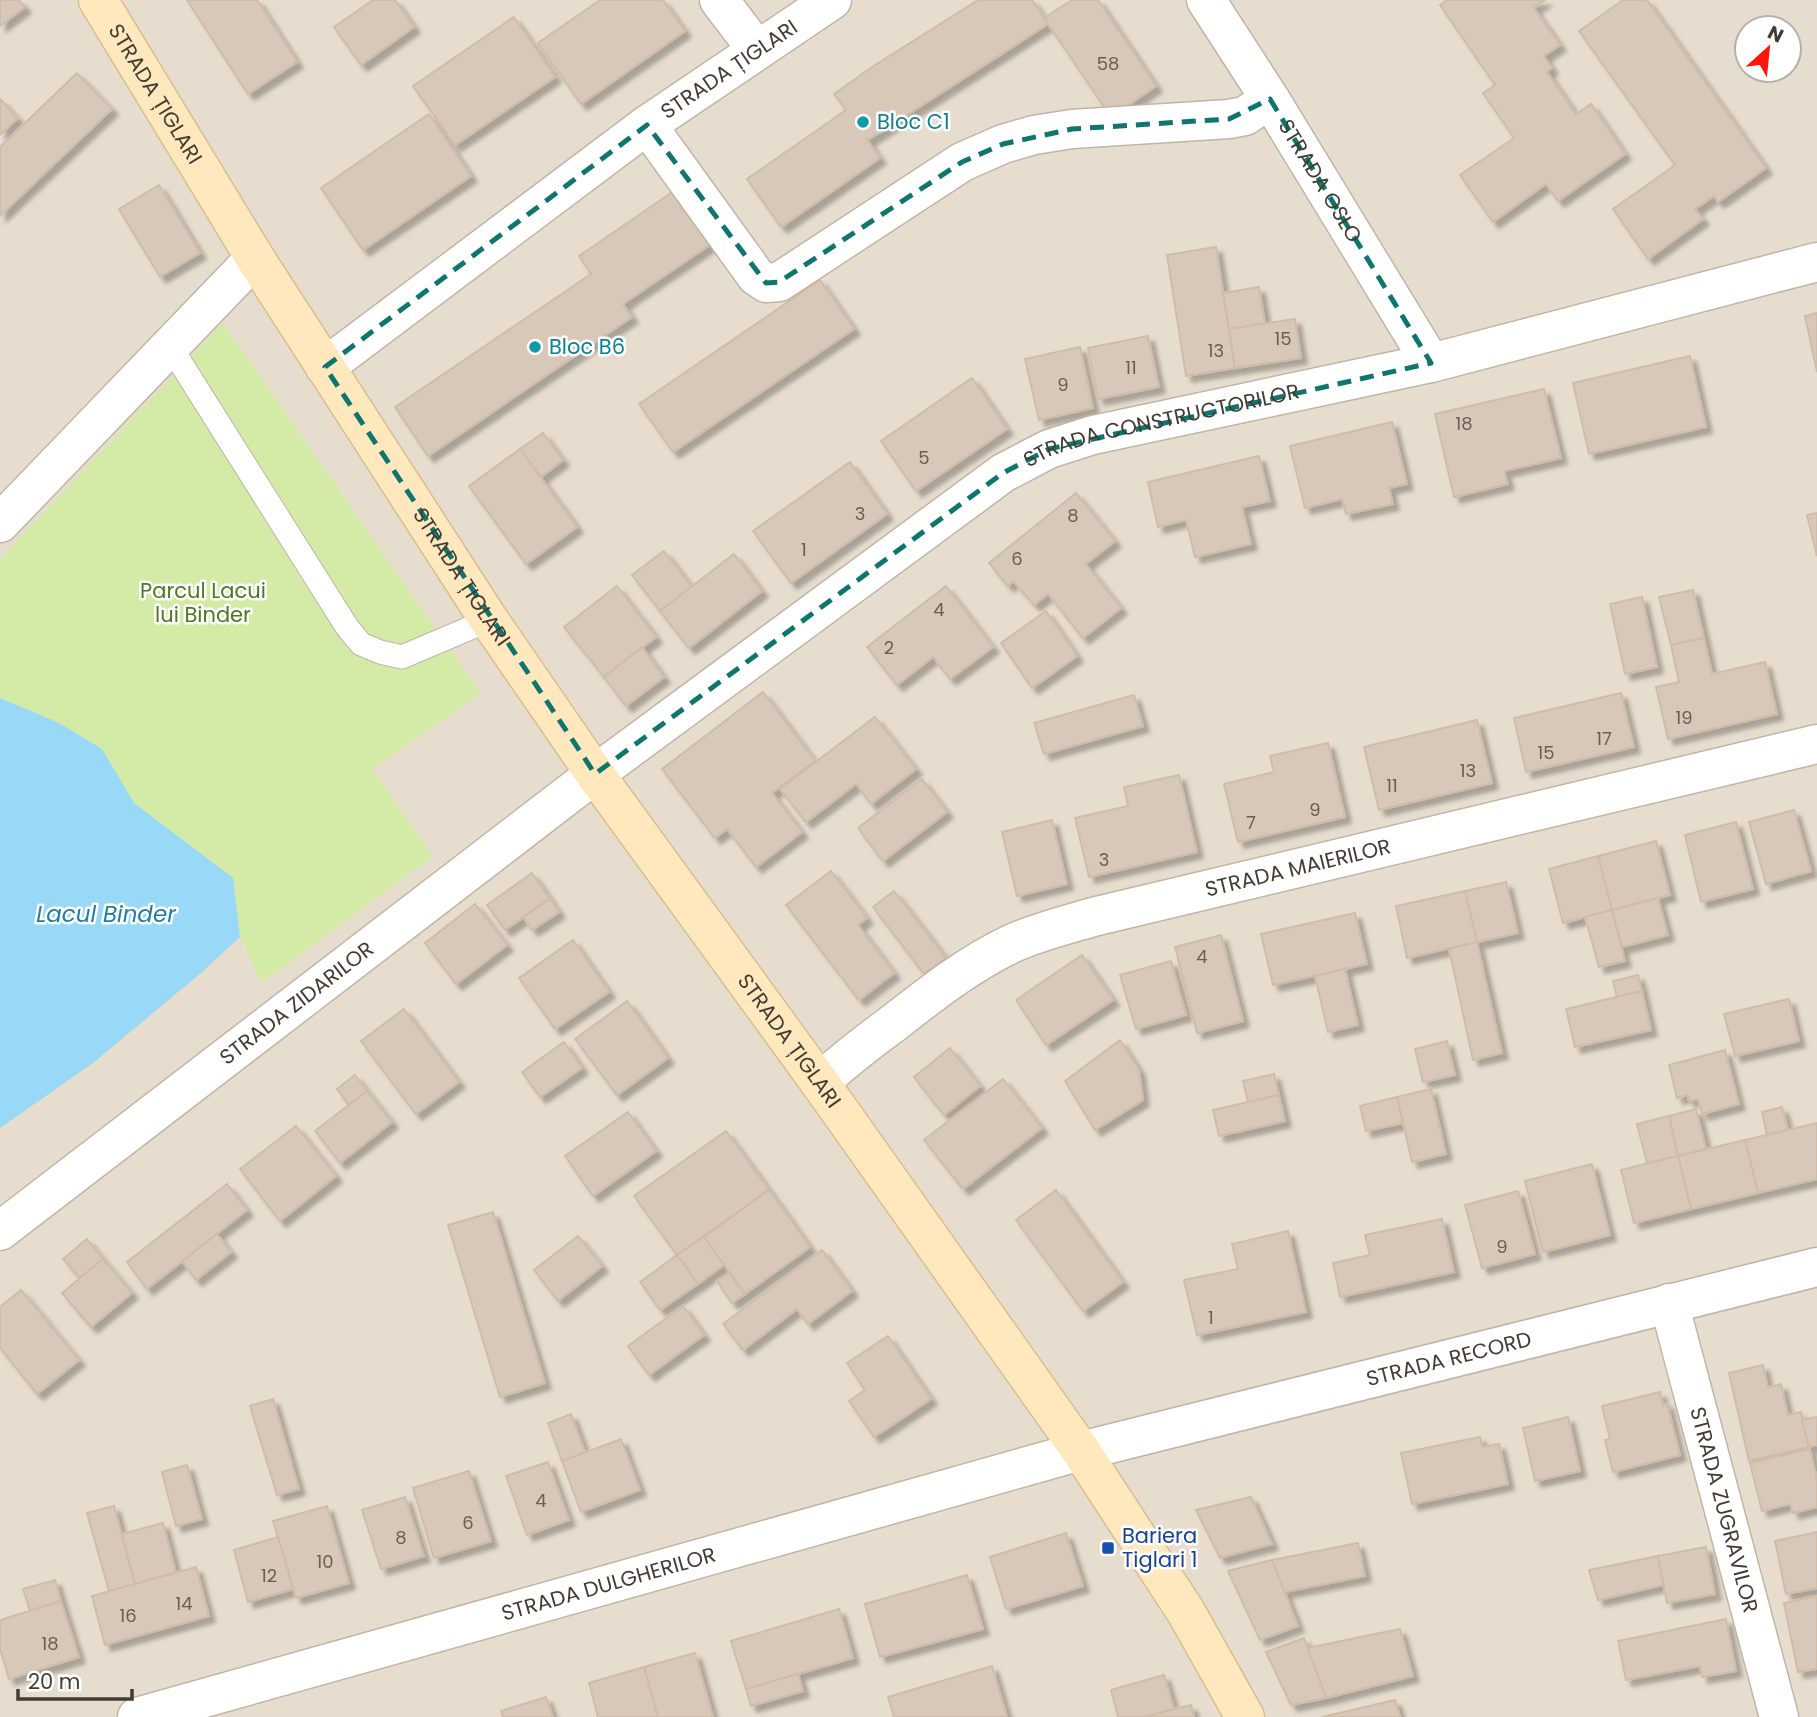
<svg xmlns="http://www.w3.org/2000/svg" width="1817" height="1717" font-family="Poppins,sans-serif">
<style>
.residential{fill:#e7ddcf;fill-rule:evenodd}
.green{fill:#d3eba6}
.water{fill:#97d9f6}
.building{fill:#d8c8b9;stroke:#d0bca8;stroke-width:2;filter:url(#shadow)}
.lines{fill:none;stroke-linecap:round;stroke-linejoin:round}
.lane-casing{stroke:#c1b5a6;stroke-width:25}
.street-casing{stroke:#c1b5a6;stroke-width:41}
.secondary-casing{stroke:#d9be8e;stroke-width:41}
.lane{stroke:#fff;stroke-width:23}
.street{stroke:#fff;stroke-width:38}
.secondary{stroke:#ffe8be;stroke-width:38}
.marked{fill:none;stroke:#0f766e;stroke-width:5;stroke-dasharray:14 9;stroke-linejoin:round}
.culture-dot{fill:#0f9aa8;stroke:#fff;stroke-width:2.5}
.transit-dot{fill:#1a4fb4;stroke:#fff;stroke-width:2.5}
.labels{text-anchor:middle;stroke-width:5;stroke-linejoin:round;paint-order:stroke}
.number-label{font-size:18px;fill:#695e54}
.street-label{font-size:21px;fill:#443b32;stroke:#fff}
.culture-label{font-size:21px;fill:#0d838f;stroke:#fff;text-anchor:start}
.park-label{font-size:21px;fill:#4c7921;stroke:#fff}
.transit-label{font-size:21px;fill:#164399;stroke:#fff;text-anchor:start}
.water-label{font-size:23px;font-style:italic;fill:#227da6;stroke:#fff}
</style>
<defs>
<filter id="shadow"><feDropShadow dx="6" dy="6" stdDeviation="2" flood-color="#0004"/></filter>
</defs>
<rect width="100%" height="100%" fill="#f2ebe1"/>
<!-- residential -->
<path class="residential" d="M0,0H1817V1717H0ZM1747,28H1789V70H1747Z"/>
<!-- green -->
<path class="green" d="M223,323L481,694L372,769L433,856L262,983L240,937L233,878L134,803L102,749L59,723L0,698V559Z"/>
<!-- water -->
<path class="water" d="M0,698L59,723L102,749L134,803L233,878L240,937L202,972L93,1063L0,1128Z"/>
<!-- building -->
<g class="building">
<path d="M0,0H19L25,7L0,26Z"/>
<path d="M187,0H257L297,62L248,94Z"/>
<path d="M373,0H395L414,27L361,65L334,27Z"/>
<path d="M600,0H663L685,31L581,104L538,43Z"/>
<path d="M978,0H1032L1048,24L868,140L866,138L880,158L781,227L747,179L846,110L834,94L872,67Z"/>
<path d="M1072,0H1098L1156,86L1111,117L1044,18Z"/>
<path d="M1447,0H1545L1534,8L1560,45L1544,56L1552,68L1547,72L1576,114L1591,104L1625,154L1558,201L1546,184L1493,222L1460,175L1514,138L1483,93L1495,85L1440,5Z"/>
<path d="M1623,0H1647L1766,168L1718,202L1714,196L1695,209L1703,219L1648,259L1613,209L1675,165L1579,31Z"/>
<path d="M514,17L555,77L455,145L413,86Z"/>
<path d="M77,73L112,109L0,216V147Z"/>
<path d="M0,99L18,118L0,135Z"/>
<path d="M429,114L471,176L363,250L321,188Z"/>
<path d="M159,185L200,253L160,277L119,209Z"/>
<path d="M677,189L714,242L623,304L632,317L428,456L395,407L591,274L579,256Z"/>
<path d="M1216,247L1235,368L1186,376L1167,255Z"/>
<path d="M820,280L854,329L673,452L639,404Z"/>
<path d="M1259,287L1265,324L1229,329L1223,293Z"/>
<path d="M1817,313V372L1805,316Z"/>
<path d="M1295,319L1301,358L1235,368L1229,329Z"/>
<path d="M1148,336L1159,387L1098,399L1088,348Z"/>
<path d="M1080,347L1093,408L1039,420L1025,359Z"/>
<path d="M1690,356L1706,427L1589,454L1573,383Z"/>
<path d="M972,378L1007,429L916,491L881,441Z"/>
<path d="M1544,389L1561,458L1504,471L1508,484L1454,497L1435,414Z"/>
<path d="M1392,422L1407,484L1389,488L1393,504L1346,514L1342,499L1305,508L1290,446Z"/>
<path d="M543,433L563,460L541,477L520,449Z"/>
<path d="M520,449L577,527L526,564L469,486Z"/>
<path d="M1259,456L1270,501L1242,507L1251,544L1195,557L1186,520L1158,527L1148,482Z"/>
<path d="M850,462L887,514L791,583L753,531Z"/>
<path d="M1076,493L1115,541L1086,564L1121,608L1083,638L1048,594L1034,605L1013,581L1008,586L989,563Z"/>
<path d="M1817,513V556L1807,515Z"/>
<path d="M664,551L692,587L660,611L632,575Z"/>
<path d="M734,554L762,591L689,648L660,611Z"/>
<path d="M617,586L656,637L604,677L564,627Z"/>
<path d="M946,586L993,647L950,679L933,657L897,685L867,647Z"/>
<path d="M1693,590L1704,638L1671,645L1659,597Z"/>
<path d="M1642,597L1657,667L1625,674L1610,604Z"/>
<path d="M1046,611L1077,656L1032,688L1001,643Z"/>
<path d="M1704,638L1712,674L1765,662L1777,714L1668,739L1656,687L1679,682L1671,645Z"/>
<path d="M642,647L664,677L626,706L604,677Z"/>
<path d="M763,692L815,761L772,793L802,832L756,867L727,829L715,838L662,769Z"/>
<path d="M1621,693L1634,747L1526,772L1514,718Z"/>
<path d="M1134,695L1143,726L1044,754L1034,723Z"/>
<path d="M875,717L916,769L871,804L856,784L806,822L780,789Z"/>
<path d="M1477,720L1492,783L1379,810L1364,747Z"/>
<path d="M1328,743L1345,817L1238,842L1224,784L1274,772L1270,756Z"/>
<path d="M1179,775L1197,852L1089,877L1075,818L1128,806L1124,787Z"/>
<path d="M922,779L947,812L883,861L858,828Z"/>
<path d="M1794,810L1811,871L1766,884L1749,822Z"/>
<path d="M1052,820L1067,884L1017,896L1002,832Z"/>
<path d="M1736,822L1753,889L1701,902L1685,835Z"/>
<path d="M1656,841L1670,895L1612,910L1598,856Z"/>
<path d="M1598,856L1612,910L1563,923L1549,869Z"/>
<path d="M831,871L867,918L858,925L894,973L859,1000L786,905Z"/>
<path d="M532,873L550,899L505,930L487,905Z"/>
<path d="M1506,882L1518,933L1477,942L1465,891Z"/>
<path d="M894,891L946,958L924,974L873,907Z"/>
<path d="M1465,891L1477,942L1407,958L1396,906Z"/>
<path d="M1658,898L1668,935L1622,947L1612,910Z"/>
<path d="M550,899L559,912L532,930L523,917Z"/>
<path d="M475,904L507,945L456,984L425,943Z"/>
<path d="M1612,910L1625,961L1599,967L1585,917Z"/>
<path d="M1355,913L1367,964L1273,985L1261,934Z"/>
<path d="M1221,935L1243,1021L1197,1033L1175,947Z"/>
<path d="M573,940L609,992L555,1029L519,978Z"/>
<path d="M1477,942L1502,1053L1473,1060L1449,949Z"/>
<path d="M1082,955L1113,1000L1046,1045L1016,1000Z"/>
<path d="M1171,961L1186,1015L1136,1029L1120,975Z"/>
<path d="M1345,969L1358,1025L1328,1032L1315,976Z"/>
<path d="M1638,975L1642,991L1617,997L1613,981Z"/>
<path d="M1642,991L1651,1030L1575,1047L1566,1009Z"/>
<path d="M1789,999L1799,1041L1735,1056L1724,1014Z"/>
<path d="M627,1001L668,1058L617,1095L575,1039Z"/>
<path d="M404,1009L459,1082L416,1114L361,1041Z"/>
<path d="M1120,1040L1139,1070L1143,1100L1095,1130L1065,1081Z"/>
<path d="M1447,1041L1455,1075L1423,1082L1415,1049Z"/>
<path d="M564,1042L582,1068L540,1097L522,1072Z"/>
<path d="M950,1048L980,1086L944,1115L914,1077Z"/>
<path d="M1725,1050L1739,1104L1702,1114L1698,1099L1689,1101L1688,1095L1677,1098L1669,1065Z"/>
<path d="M1274,1074L1279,1095L1248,1102L1243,1081Z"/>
<path d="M355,1075L367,1091L349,1105L337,1089Z"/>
<path d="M1003,1079L1042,1128L963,1189L924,1140Z"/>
<path d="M1431,1089L1446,1154L1412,1162L1397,1097Z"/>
<path d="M367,1091L392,1122L340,1163L315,1131Z"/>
<path d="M1279,1095L1285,1121L1219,1136L1213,1110Z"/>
<path d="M1397,1097L1403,1123L1366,1131L1360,1106Z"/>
<path d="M1782,1107L1788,1130L1767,1135L1762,1112Z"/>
<path d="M1696,1109L1706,1149L1678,1156L1669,1116Z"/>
<path d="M628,1112L656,1151L593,1196L565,1156Z"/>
<path d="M1669,1116L1678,1156L1647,1163L1637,1124Z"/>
<path d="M1817,1123V1179L1758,1193L1745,1140Z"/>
<path d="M296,1126L336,1176L280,1221L240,1169Z"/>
<path d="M726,1131L769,1190L677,1255L634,1196Z"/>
<path d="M1745,1140L1758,1193L1691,1209L1678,1156Z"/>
<path d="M1678,1156L1691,1209L1634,1223L1621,1170Z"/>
<path d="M1592,1164L1610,1235L1543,1252L1525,1181Z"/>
<path d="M227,1184L247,1210L147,1289L127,1262Z"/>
<path d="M769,1190L810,1247L745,1294L704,1237Z"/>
<path d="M1056,1190L1123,1282L1083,1311L1016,1220Z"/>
<path d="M1518,1191L1535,1254L1482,1268L1465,1205Z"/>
<path d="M493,1212L545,1383L500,1397L448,1225Z"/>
<path d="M1442,1219L1454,1272L1340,1297L1333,1263L1370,1255L1365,1235Z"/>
<path d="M1288,1231L1306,1312L1197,1335L1184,1280L1238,1269L1232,1244Z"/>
<path d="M217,1234L231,1252L196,1280L182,1261Z"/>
<path d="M578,1236L602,1266L558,1301L534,1270Z"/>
<path d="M704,1237L724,1265L698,1284L677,1255Z"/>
<path d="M87,1239L103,1259L80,1278L63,1259Z"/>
<path d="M822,1250L852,1291L808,1324L797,1309L743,1350L723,1324Z"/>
<path d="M677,1255L698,1284L660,1310L640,1282Z"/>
<path d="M103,1259L132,1293L91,1327L62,1293Z"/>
<path d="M729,1273L745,1294L732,1303L717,1281Z"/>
<path d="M21,1290L79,1360L37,1394L0,1348V1307Z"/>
<path d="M683,1306L704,1335L649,1375L628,1346Z"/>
<path d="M888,1336L931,1399L874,1437L849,1401L865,1390L847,1363Z"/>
<path d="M1763,1365L1768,1388L1781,1384L1788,1415L1801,1412L1809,1447L1749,1461L1729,1373Z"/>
<path d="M1660,1392L1663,1405L1667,1403L1680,1455L1613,1472L1605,1440L1610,1439L1602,1406Z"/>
<path d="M273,1399L299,1489L277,1495L250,1406Z"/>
<path d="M571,1414L585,1452L562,1461L548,1423Z"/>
<path d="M1568,1417L1580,1471L1535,1481L1523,1428Z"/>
<path d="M1817,1417V1445L1809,1447L1802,1420Z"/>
<path d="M1480,1437L1482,1447L1499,1444L1508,1484L1412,1504L1401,1453Z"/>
<path d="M621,1439L640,1490L581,1512L562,1461Z"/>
<path d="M1810,1449L1817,1480V1507L1793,1513L1790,1504L1762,1511L1750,1463Z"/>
<path d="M548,1462L569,1520L527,1535L506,1476Z"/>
<path d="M187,1465L202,1519L176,1526L162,1472Z"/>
<path d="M469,1471L491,1541L434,1558L413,1488Z"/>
<path d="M405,1497L424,1556L381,1569L362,1510Z"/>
<path d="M1251,1497L1272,1544L1220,1558L1196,1510Z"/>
<path d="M114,1506L135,1584L109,1591L87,1513Z"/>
<path d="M327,1506L349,1583L296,1598L273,1521Z"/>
<path d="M163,1523L176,1573L135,1584L122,1534Z"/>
<path d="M1817,1532V1588L1786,1594L1775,1541Z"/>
<path d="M1066,1533L1083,1586L1006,1609L990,1557Z"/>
<path d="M278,1537L293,1589L248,1602L234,1550Z"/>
<path d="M1358,1543L1365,1576L1284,1592L1272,1560Z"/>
<path d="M1706,1547L1715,1594L1667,1603L1658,1556Z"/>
<path d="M1658,1556L1663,1585L1598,1600L1589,1570Z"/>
<path d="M1272,1560L1298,1626L1260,1640L1228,1571Z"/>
<path d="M196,1567L209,1616L105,1645L92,1596Z"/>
<path d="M967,1575L983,1629L880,1657L865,1604Z"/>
<path d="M55,1580L61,1601L30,1611L23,1589Z"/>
<path d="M1817,1596V1669L1798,1672L1784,1603Z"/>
<path d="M61,1601L79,1657L9,1679L0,1649V1620Z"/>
<path d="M839,1609L853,1658L746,1689L731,1641Z"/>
<path d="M1726,1619L1736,1671L1702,1677L1700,1666L1626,1680L1618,1641Z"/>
<path d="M1400,1629L1413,1676L1326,1698L1307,1648Z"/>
<path d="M1304,1638L1326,1698L1291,1705L1266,1652Z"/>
<path d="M695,1653L713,1717H658L644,1667Z"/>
<path d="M992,1666L1007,1717H894L888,1697Z"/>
<path d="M644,1667L658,1717H598L589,1683Z"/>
<path d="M798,1674L803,1691L751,1706L746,1689Z"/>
<path d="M1164,1675L1174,1709L1146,1717H1118L1111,1690Z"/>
<path d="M546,1697L553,1717H503L501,1711Z"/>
<path d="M1395,1700L1400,1717H1322Z"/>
<path d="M1191,1705L1194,1717H1146L1174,1709Z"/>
</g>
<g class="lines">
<defs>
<path id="lane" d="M170,346L347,627L361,644L380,652L402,657L489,620"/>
<g id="street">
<path d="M719,0L757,50"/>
<path id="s1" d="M1206,0L1270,99L1431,363"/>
<path d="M647,125L756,276L766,283L779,282L962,162L1003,144L1034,135L1072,129L1229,119L1245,116L1270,99"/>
<path id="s2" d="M325,367L647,125L832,0"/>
<path d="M0,523L255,258"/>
<path id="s3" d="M820,1083C843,1060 870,1041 895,1022C932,993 969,964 1011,944C1037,932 1066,925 1093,917L1817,744"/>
<path id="s4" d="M0,1231L595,774L1003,473L1049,449L1093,435L1431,363L1817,262"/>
<path id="s5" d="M1669,1303L1779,1717"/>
<path id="s6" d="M137,1717L1081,1451L1817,1267"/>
</g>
<g id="secondary">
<path id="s7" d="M98,0L255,258L489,620L595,774L820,1083L1081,1451L1186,1612L1245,1717"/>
</g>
</defs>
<!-- lane casing -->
<use href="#lane" class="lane-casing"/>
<!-- street casing -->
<use href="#street" class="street-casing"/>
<!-- secondary casing -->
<use href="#secondary" class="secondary-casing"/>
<!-- lane -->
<use href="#lane" class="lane"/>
<!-- street -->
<use href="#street" class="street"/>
<!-- secondary -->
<use href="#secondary" class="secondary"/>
</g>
<!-- marked area -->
<path class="marked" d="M1270,99L1431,363L1049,449L1003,473L595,774L325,367L647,125L766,283L779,282L962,162L1003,144L1072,129L1229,119Z"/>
<!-- markers -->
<g class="culture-dot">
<circle cx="863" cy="122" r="7"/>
<circle cx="535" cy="347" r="7"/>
</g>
<rect class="transit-dot" x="1101" y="1541" width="14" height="14" rx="3.5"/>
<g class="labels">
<!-- number labels -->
<g class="number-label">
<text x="1108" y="70">58</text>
<text x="1283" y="345">15</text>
<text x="1216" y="357">13</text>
<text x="1131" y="374">11</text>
<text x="1063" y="391">9</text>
<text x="1464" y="430">18</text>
<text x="924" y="464">5</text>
<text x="860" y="520">3</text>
<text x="1073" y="522">8</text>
<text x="804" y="556">1</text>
<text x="1017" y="565">6</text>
<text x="939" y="616">4</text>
<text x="889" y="654">2</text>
<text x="1684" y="724">19</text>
<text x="1604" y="745">17</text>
<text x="1546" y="759">15</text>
<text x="1468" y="777">13</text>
<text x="1392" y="792">11</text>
<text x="1315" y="816">9</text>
<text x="1251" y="829">7</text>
<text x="1104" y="866">3</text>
<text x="1202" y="963">4</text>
<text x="1502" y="1253">9</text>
<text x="1211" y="1324">1</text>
<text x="541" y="1507">4</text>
<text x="468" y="1529">6</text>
<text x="401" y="1544">8</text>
<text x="325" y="1568">10</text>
<text x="269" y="1582">12</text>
<text x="184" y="1610">14</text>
<text x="128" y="1622">16</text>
<text x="50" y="1650">18</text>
</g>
<!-- street labels -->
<g class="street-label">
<text dy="7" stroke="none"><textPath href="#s2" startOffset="502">STRADA ȚIGLARI</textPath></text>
<text dy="7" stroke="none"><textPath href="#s7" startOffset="110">STRADA ȚIGLARI</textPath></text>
<text dy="7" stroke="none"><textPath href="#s1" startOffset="214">STRADA OSLO</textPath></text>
<text dy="7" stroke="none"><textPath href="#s4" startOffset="1424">STRADA CONSTRUCTORILOR</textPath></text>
<text dy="7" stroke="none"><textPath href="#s7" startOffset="682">STRADA ȚIGLARI</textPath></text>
<text dy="7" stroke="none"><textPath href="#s3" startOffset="534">STRADA MAIERILOR</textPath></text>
<text dy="7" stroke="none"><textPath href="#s4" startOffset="374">STRADA ZIDARILOR</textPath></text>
<text dy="7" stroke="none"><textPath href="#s7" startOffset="1250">STRADA ȚIGLARI</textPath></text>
<text dy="7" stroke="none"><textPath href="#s6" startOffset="1360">STRADA RECORD</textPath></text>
<text dy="7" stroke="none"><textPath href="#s5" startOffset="214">STRADA ZUGRAVILOR</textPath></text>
<text dy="7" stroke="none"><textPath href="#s6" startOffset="490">STRADA DULGHERILOR</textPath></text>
</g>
<!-- culture labels -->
<g class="culture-label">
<text x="877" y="129">Bloc C1</text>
<text x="549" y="354">Bloc B6</text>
</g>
<!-- park labels -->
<g class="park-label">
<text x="203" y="598">Parcul Lacui<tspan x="203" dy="24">lui Binder</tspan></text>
</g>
<!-- transit labels -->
<g class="transit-label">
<text x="1122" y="1543">Bariera<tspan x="1122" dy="24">Tiglari 1</tspan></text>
</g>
<!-- water labels -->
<g class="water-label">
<text x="106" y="922">Lacul Binder</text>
</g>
</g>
<!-- north arrow -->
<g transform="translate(1768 49) rotate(27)"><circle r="33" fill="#ffffff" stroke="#b4b1ad" stroke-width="2"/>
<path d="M0-5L12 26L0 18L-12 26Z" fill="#ff160b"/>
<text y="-10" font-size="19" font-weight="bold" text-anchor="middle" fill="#443b32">N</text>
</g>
<!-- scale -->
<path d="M18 1689v10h114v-10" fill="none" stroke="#443b32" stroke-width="3.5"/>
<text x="28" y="1689" font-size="21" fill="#443b32" stroke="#ffffff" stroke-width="5" paint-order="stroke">20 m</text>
</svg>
